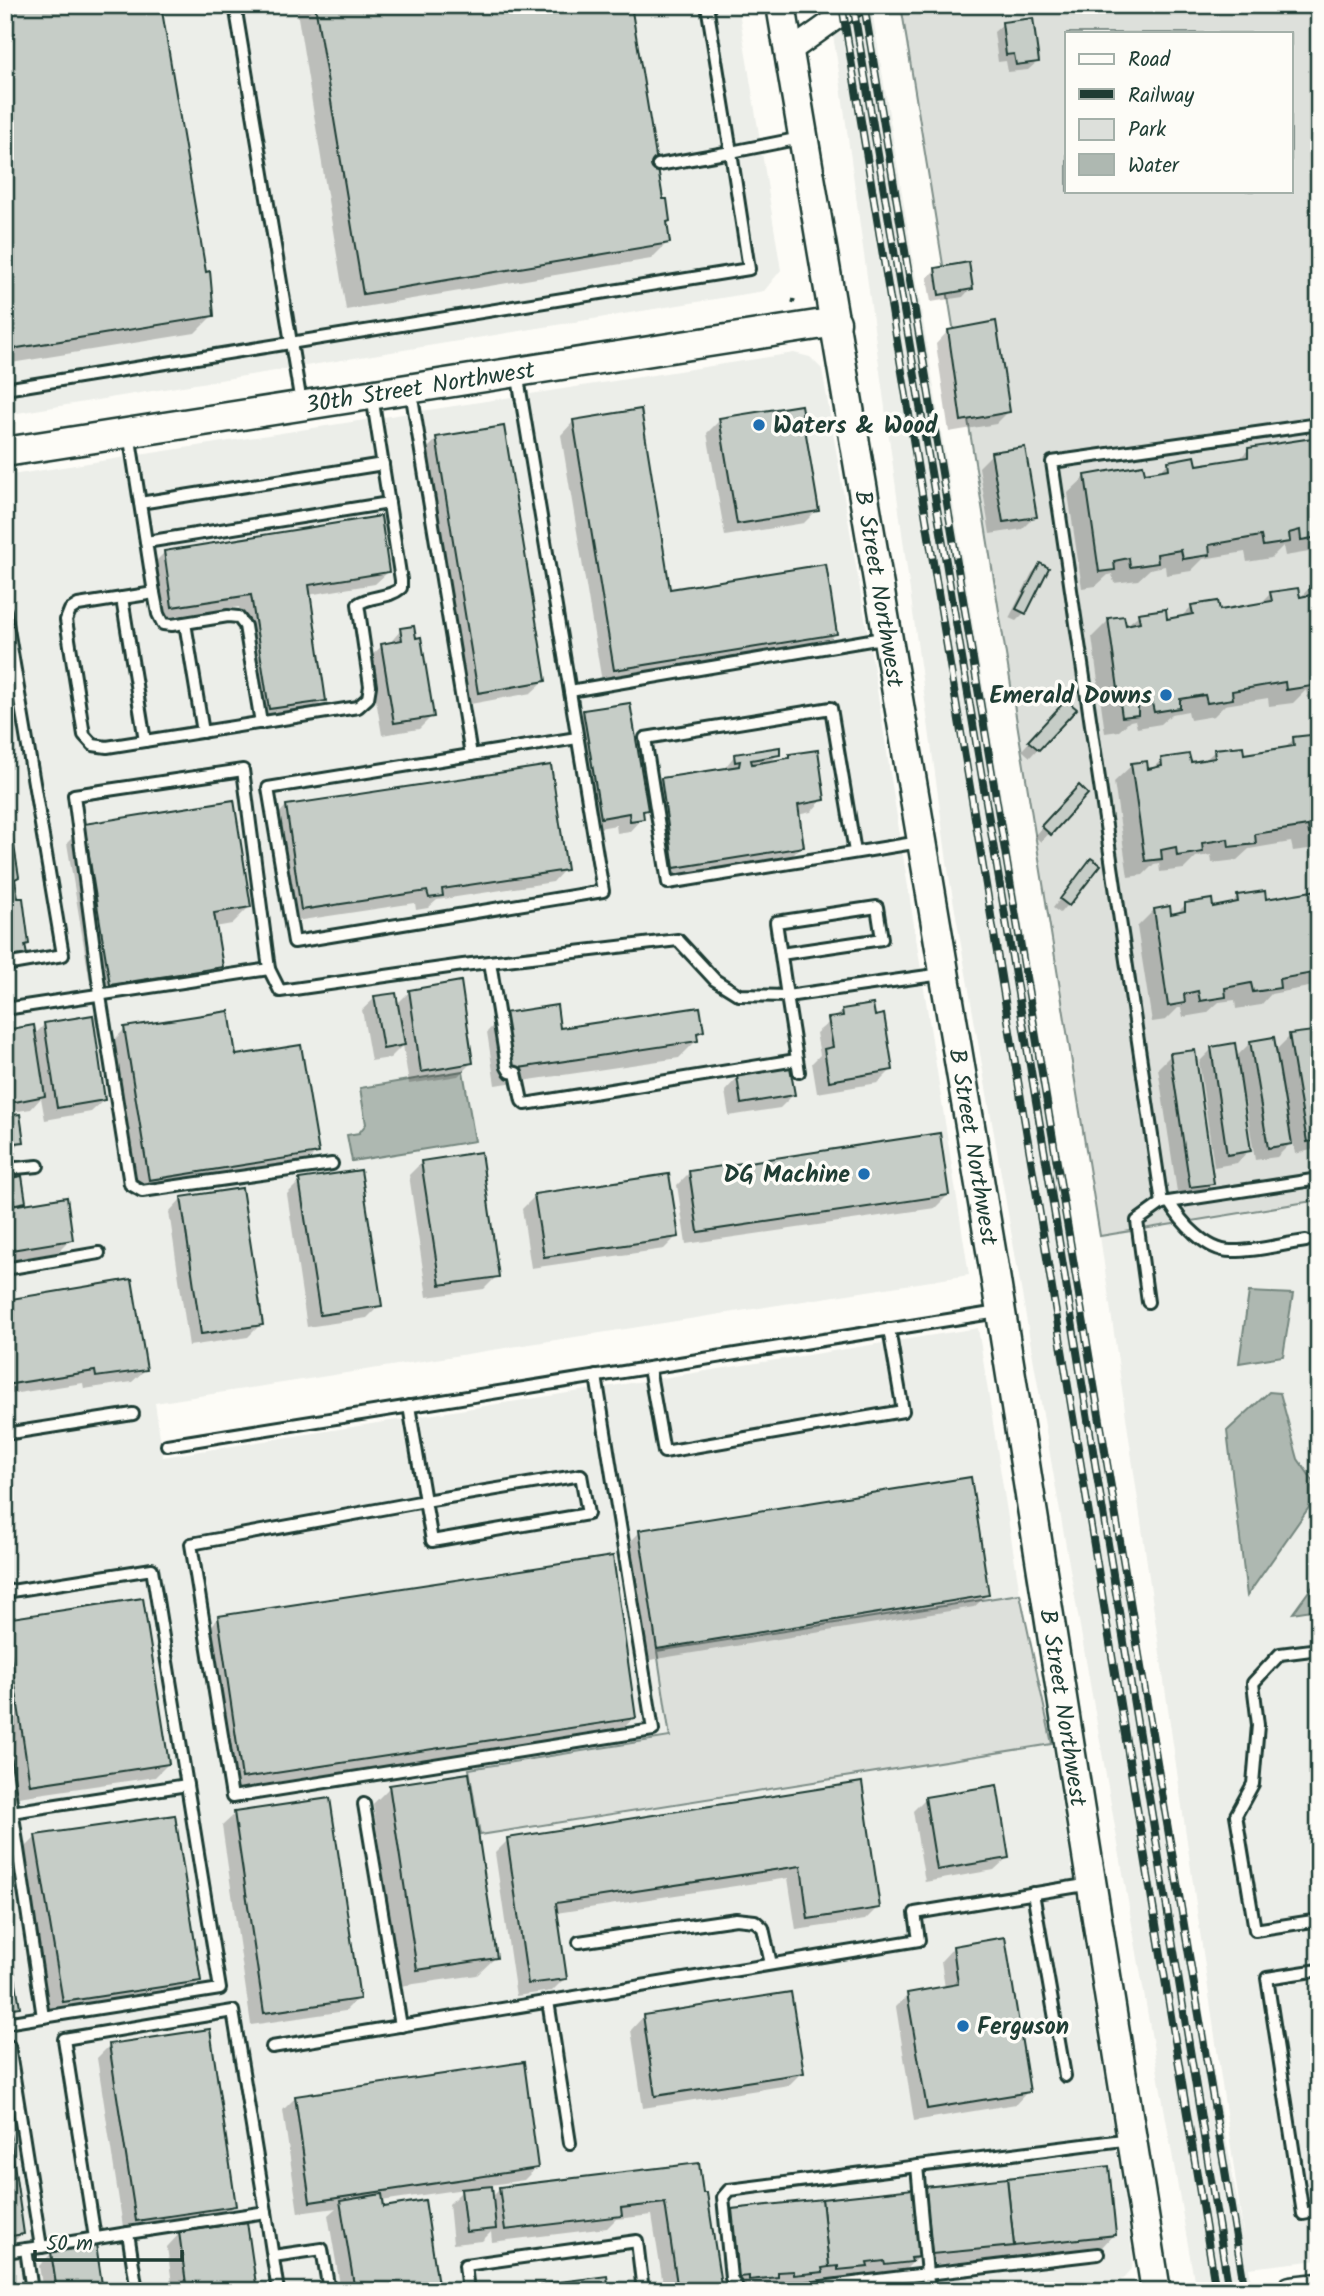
<svg xmlns="http://www.w3.org/2000/svg" width="1324" height="2296" font-family="Kalam,sans-serif">
<style>
.built{fill:#eceee9}
.green{fill:#dde0db;stroke:#7e8e88;stroke-width:2;fill-rule:evenodd}
.water{fill:#aeb8b1;stroke:#75877f;stroke-width:2}
.shadow{fill:#0003}
.building{fill:#c6cdc7;stroke:#1f3d34;stroke-width:2}
.lines{fill:none;stroke-linecap:round;stroke-linejoin:round}
.lane-casing{stroke:#1f3d34;stroke-width:16}
.street-casing{stroke:#1f3d34;stroke-width:26}
.secondary-casing{stroke:#1f3d34;stroke-width:33}
.path{stroke:#1f3d34;stroke-width:3.5;stroke-dasharray:7 5;stroke-linecap:butt}
.lane{stroke:#fdfcf7;stroke-width:10}
.street{stroke:#fdfcf7;stroke-width:21}
.secondary{stroke:#fdfcf7;stroke-width:28}
.rail-casing{stroke:#1f3d34;stroke-width:8}
.rail{stroke:#fdfcf7;stroke-width:5;stroke-dasharray:16;stroke-linecap:butt}
.poi-dot{fill:#1f6fb2;stroke:#fdfcf7;stroke-width:2.5}
.labels{text-anchor:middle;stroke-width:7;stroke-linejoin:round;paint-order:stroke}
.street-label{font-size:24px;fill:#1f3d34;stroke:#fdfcf7}
.poi-label{font-size:24px;font-weight:bold;fill:#1f3d34;stroke:#fdfcf7;text-anchor:start}
</style>
<rect width="100%" height="100%" fill="#fdfcf7"/>
<filter id="ink" filterUnits="userSpaceOnUse"><feTurbulence type="fractalNoise" baseFrequency=".0143" numOctaves="2"/><feDisplacementMap in="SourceGraphic" scale="14" xChannelSelector="R" yChannelSelector="G"/><feConvolveMatrix kernelMatrix="1 2 1 2 8 2 1 2 1" color-interpolation-filters="sRGB"/></filter>
<g filter="url(#ink)">
<!-- built -->
<g class="built">
<path d="M5,5H738L781,270L764,291L5,415Z"/>
<path d="M828,5H871L1182,1896L1244,2238L1100,1236L1319,1200V2260L1249,2268L1252,2291H1196L949,876L839,72Z"/>
<path d="M794,353L810,357L822,369L873,664L969,1275L155,1403L163,1457L978,1328L1020,1594L657,1651L671,1737L470,1769L480,1834L1052,1744L1133,2257L1132,2269L1124,2278L1112,2284L1051,2291H5V476Z"/>
</g>
<!-- green -->
<g class="green">
<path d="M901,5H1319V1200L1100,1236ZM1067,33H1291V191H1067Z"/>
<path d="M1020,1594L1052,1744L480,1835L469,1769L670,1737L657,1651Z"/>
</g>
<!-- water -->
<g class="water">
<path d="M463,1071L475,1141L352,1161L347,1135L359,1133L366,1124L360,1088Z"/>
<path d="M1249,1292L1293,1294L1283,1356L1239,1363Z"/>
<path d="M1269,1392L1280,1393L1298,1459L1319,1489V1493L1247,1596L1227,1431Z"/>
<path d="M1319,1577V1609L1293,1613Z"/>
</g>
<!-- shadow -->
<g class="shadow">
<path d="M5,5L204,274L212,316L195,333L5,364Z"/>
<path d="M296,5H629L668,242L651,259L346,310Z"/>
<path d="M1003,24L1037,62L1028,70L1008,72L1006,61L998,62L994,32Z"/>
<path d="M936,269L971,288L963,297L931,302L927,278Z"/>
<path d="M948,331L1008,412L996,424L949,432L936,344Z"/>
<path d="M720,420L817,510L804,523L725,536L707,433Z"/>
<path d="M573,422L668,591L835,634L822,646L602,682L561,435Z"/>
<path d="M437,439L544,681L531,693L465,705L424,452Z"/>
<path d="M1319,448V542L1309,552L1285,556L1283,546L1271,558L1247,562L1245,552L1203,559L1191,571L1166,575L1165,566L1150,569L1138,580L1114,583L1112,574L1108,575L1096,586L1082,588L1068,493L1086,476L1159,473L1169,462L1196,467L1238,460L1248,450Z"/>
<path d="M992,454L1035,516L1022,529L990,534L979,467Z"/>
<path d="M165,552L388,572L375,584L308,595L324,700L311,713L256,721L239,607L160,618L152,565Z"/>
<path d="M1040,565L1024,613L1016,621L1009,618L1032,573Z"/>
<path d="M1319,586V699L1308,700L1306,690L1293,703L1269,706L1268,698L1225,705L1214,716L1190,720L1188,711L1172,714L1161,724L1137,728L1135,720L1130,721L1119,731L1105,733L1092,637L1109,620L1124,627L1139,615L1166,621L1180,618L1192,606L1218,612L1259,605L1271,593L1299,599L1310,587Z"/>
<path d="M401,630L432,716L419,729L382,735L369,658L382,646L388,645Z"/>
<path d="M1058,710H1074L1030,757L1022,750Z"/>
<path d="M584,712L646,810L642,814V818L630,831L617,833L616,825L588,830L571,725Z"/>
<path d="M1319,735V846L1317,848L1293,851L1291,842L1249,849L1237,860L1212,863L1211,855L1196,857L1184,869L1160,872L1159,863L1154,864L1143,875L1128,877L1114,782L1132,765L1147,771L1151,770L1162,759L1189,764L1204,761L1215,751L1243,756L1283,750L1294,739Z"/>
<path d="M778,754L769,763L785,761L789,756L823,799L811,812L797,815L802,846L789,859L662,880L649,793L662,780L723,770L735,755Z"/>
<path d="M1086,794L1041,842L1034,836L1071,796Z"/>
<path d="M286,806L565,869L553,882L437,900L428,908L416,910L415,903L289,922L274,819Z"/>
<path d="M84,826L249,907L232,924L215,927L221,966L204,983L93,1001L67,843Z"/>
<path d="M1099,866L1060,913L1053,908L1083,869Z"/>
<path d="M1319,884V995H1315L1314,986L1271,994L1261,1005L1236,1009L1235,1000L1219,1002L1207,1013L1183,1017L1181,1008H1178L1166,1020L1152,1022L1137,927L1154,910L1169,916L1175,915L1185,905L1212,909L1228,906L1238,897L1265,901L1308,893Z"/>
<path d="M410,991L471,1063L458,1076L409,1084L403,1045L390,1058L371,1061L362,1010L375,998L396,1005Z"/>
<path d="M843,1011L891,1070L878,1083L817,1093L812,1063L820,1055L816,1033Z"/>
<path d="M504,1014L558,1030L702,1031L696,1037V1041L679,1058L495,1085L487,1032Z"/>
<path d="M45,1024L104,1100L91,1112L45,1120L41,1098L31,1109L5,1113V1032L34,1035Z"/>
<path d="M125,1029L234,1057L317,1152L300,1169L132,1196L108,1046Z"/>
<path d="M1290,1036L1314,1046L1319,1042V1148L1295,1154L1293,1141L1277,1157L1255,1160L1245,1099L1242,1100L1249,1150L1237,1163L1214,1167L1199,1062L1212,1049L1236,1057L1251,1042L1275,1051Z"/>
<path d="M1171,1055L1212,1183L1200,1196L1178,1198L1158,1068Z"/>
<path d="M737,1078L793,1095L780,1108L729,1116L725,1091Z"/>
<path d="M5,1118L22,1141L9,1154H5Z"/>
<path d="M422,1162L497,1276L484,1289L427,1297L409,1175Z"/>
<path d="M690,1172L948,1195L935,1208L686,1244L677,1185Z"/>
<path d="M21,1178L25,1206L71,1239L58,1252L5,1261V1181Z"/>
<path d="M300,1181L380,1305L367,1318L307,1327L287,1194Z"/>
<path d="M535,1196L677,1236L664,1249L531,1268L522,1209Z"/>
<path d="M181,1199L261,1324L248,1337L189,1346L169,1212Z"/>
<path d="M5,1301L145,1370L132,1382L84,1389L83,1383L5,1395Z"/>
<path d="M640,1532L987,1595L974,1607L644,1661L627,1545Z"/>
<path d="M141,1600L168,1764L155,1777L18,1797L5,1718V1621Z"/>
<path d="M219,1618L634,1717L622,1730L230,1789L206,1631Z"/>
<path d="M860,1784L878,1907L865,1920L796,1930L788,1878L556,1913L565,1978L552,1991L516,1996L495,1853L508,1840Z"/>
<path d="M390,1787L495,1958L477,1975L400,1986L373,1804Z"/>
<path d="M925,1799L1007,1858L994,1870L925,1882L913,1811Z"/>
<path d="M235,1814L358,1998L345,2011L251,2025L222,1826Z"/>
<path d="M36,1837L200,1980L187,1993L50,2014L23,1850Z"/>
<path d="M5,1928L18,2006L5,2019Z"/>
<path d="M953,1948L1028,2091L1016,2104L914,2121L896,2007L908,1995L945,1988L941,1961Z"/>
<path d="M643,2017L802,2072L789,2085L643,2108L631,2030Z"/>
<path d="M110,2045L234,2205L221,2218L124,2233L97,2058Z"/>
<path d="M296,2097L537,2167L524,2180L490,2185L492,2197L500,2189L697,2165L720,2291H664L652,2215L616,2219L607,2228L492,2242L491,2232L482,2241L453,2244L449,2204L464,2189L381,2201L382,2209L437,2291H341L328,2215L336,2208L298,2213L283,2110Z"/>
<path d="M5,2112L22,2234L9,2246L5,2247Z"/>
<path d="M926,2188L1114,2234L1102,2247L920,2266L919,2256L906,2269L902,2270L897,2274L872,2277V2273L858,2274L853,2279L826,2282V2278L813,2279L808,2284L782,2287V2283L769,2284L764,2289L750,2291H737L736,2288L727,2289L720,2224L733,2211L913,2202Z"/>
<path d="M179,2234L255,2291H173L167,2247Z"/>
<path d="M52,2253L102,2291H43L39,2266Z"/>
</g>
<!-- building -->
<g class="building">
<path d="M5,5H161L206,272L210,271L214,316L5,350Z"/>
<path d="M315,5H631L663,199H667L670,221L667,222L670,243L363,294Z"/>
<path d="M1033,18L1039,62L1016,65L1014,54L1006,55L1002,22Z"/>
<path d="M969,262L973,289L939,295L935,268Z"/>
<path d="M996,321L1010,412L961,421L948,330Z"/>
<path d="M801,405L819,511L737,524L719,418Z"/>
<path d="M641,409L670,589L826,564L837,634L614,670L573,420Z"/>
<path d="M504,426L546,681L478,693L436,437Z"/>
<path d="M1313,438L1315,447L1319,446V537L1301,540L1300,530L1289,533L1290,542L1263,546L1261,536L1209,545L1210,555L1183,559L1181,550L1157,554L1158,563L1130,567L1129,558L1114,561L1115,570L1099,572L1085,475L1143,465L1145,473L1169,469L1168,461L1195,456L1197,465L1248,457V448Z"/>
<path d="M1025,447L1037,517L1003,522L991,452Z"/>
<path d="M381,516L389,572L309,585L326,701L269,709L251,595L172,607L164,551Z"/>
<path d="M1040,563L1049,568L1026,614L1016,609Z"/>
<path d="M1319,584V676L1311,678L1312,686L1286,690L1285,682L1232,691L1233,699L1207,703L1205,695L1180,699V708L1154,712L1152,703L1138,706V715L1122,717L1108,618L1124,616L1126,625L1140,622L1138,613L1166,609L1167,619L1193,614L1191,605L1218,601L1220,610L1272,601L1270,592L1298,588L1300,597L1310,595L1309,586Z"/>
<path d="M414,626L416,638L421,637L434,717L394,723L381,644L402,640L400,628Z"/>
<path d="M1066,700L1077,709L1039,750L1028,741Z"/>
<path d="M630,703L648,810L643,811L644,819L630,821L629,813L601,818L583,710Z"/>
<path d="M1319,734V833L1309,834L1308,826L1255,834L1256,844L1229,847L1228,839L1202,843L1203,852L1177,856L1176,847L1161,850L1162,859L1145,861L1131,763L1147,761L1148,769L1162,766L1161,758L1189,754L1191,762L1215,758L1214,749L1243,746L1244,754L1294,746L1293,737Z"/>
<path d="M780,747V755L751,760L752,764L789,758V754L818,750L825,800L798,805L804,847L674,868L661,778L739,766L740,761L735,762L734,754Z"/>
<path d="M551,765L567,870L442,889L443,896L429,898L427,891L301,910L286,805Z"/>
<path d="M1079,785L1088,794L1051,835L1041,826Z"/>
<path d="M234,800L251,907L214,913L223,967L110,985L84,824Z"/>
<path d="M5,820L7,833H12L19,877L15,879L18,898H23L29,944L25,945L27,955L5,958Z"/>
<path d="M1091,858L1101,865L1069,906L1060,899Z"/>
<path d="M1317,882H1319V972L1279,979L1280,988L1253,992L1251,983L1225,988L1226,997L1200,1001L1198,991L1184,994L1185,1003L1168,1006L1154,909L1170,906L1171,914L1185,911V903L1212,899L1213,907L1238,902L1237,895L1265,891L1266,899L1318,890Z"/>
<path d="M461,981L473,1063L421,1072L409,990Z"/>
<path d="M396,993L405,1045L383,1049L374,996Z"/>
<path d="M873,1004L875,1016L884,1014L893,1070L829,1081L824,1049L833,1047L828,1018L843,1016L842,1009Z"/>
<path d="M557,1005L560,1028L700,1007L704,1031L697,1033L698,1041L512,1069L504,1013Z"/>
<path d="M229,1011L236,1055L301,1045L319,1153L149,1180L124,1027Z"/>
<path d="M93,1015L105,1100L57,1108L44,1023Z"/>
<path d="M34,1025L45,1096L5,1104V1030Z"/>
<path d="M1313,1031L1319,1063V1140L1307,1142L1289,1034Z"/>
<path d="M1274,1037L1292,1144L1268,1148L1250,1041Z"/>
<path d="M1235,1043L1251,1151L1227,1155L1211,1047Z"/>
<path d="M1195,1050L1214,1184L1190,1187L1170,1053Z"/>
<path d="M790,1067L795,1095L741,1104L737,1076Z"/>
<path d="M20,1114L24,1142L5,1144V1116Z"/>
<path d="M940,1133L949,1195L698,1232L689,1171Z"/>
<path d="M481,1152L499,1277L440,1285L421,1161Z"/>
<path d="M361,1170L382,1306L320,1315L299,1179Z"/>
<path d="M669,1174L679,1237L544,1257L534,1194Z"/>
<path d="M22,1176L26,1202L5,1206V1179Z"/>
<path d="M242,1188L263,1325L201,1334L181,1197Z"/>
<path d="M67,1197L73,1240L5,1251V1207Z"/>
<path d="M132,1279L147,1370L96,1377L95,1371L5,1385V1300Z"/>
<path d="M971,1477L989,1595L657,1649L639,1530Z"/>
<path d="M613,1556L636,1718L242,1778L218,1616Z"/>
<path d="M143,1598L169,1764L30,1785L5,1619Z"/>
<path d="M469,1773L497,1958L417,1970L389,1785Z"/>
<path d="M862,1782L880,1908L808,1919L801,1866L556,1903L567,1979L528,1984L507,1838Z"/>
<path d="M997,1785L1009,1858L937,1870L925,1797Z"/>
<path d="M330,1798L360,1999L264,2013L234,1812Z"/>
<path d="M175,1815L201,1981L63,2002L35,1835Z"/>
<path d="M5,1917L20,2007L5,2009Z"/>
<path d="M1005,1937L1030,2092L927,2109L907,1993L958,1984L953,1946Z"/>
<path d="M791,1992L804,2073L655,2096L643,2015Z"/>
<path d="M210,2029L236,2206L136,2221L109,2044Z"/>
<path d="M524,2062L538,2168L310,2202L295,2096Z"/>
<path d="M5,2100L24,2234L5,2237Z"/>
<path d="M699,2163L703,2193H707L722,2291H678L665,2203L621,2208L622,2216L505,2230L499,2187Z"/>
<path d="M1109,2166L1116,2235L1014,2246L1007,2178Z"/>
<path d="M1007,2178L1014,2246L932,2254L925,2187Z"/>
<path d="M492,2186L496,2229L466,2232L461,2189Z"/>
<path d="M913,2189L921,2257L911,2258L912,2262L885,2265L884,2261L867,2263L868,2267L838,2270V2266L829,2267L822,2199Z"/>
<path d="M382,2194L384,2207L425,2200L439,2291H355L340,2201Z"/>
<path d="M822,2199L829,2267L822,2268L823,2272L794,2275V2271L778,2272V2277L749,2280V2276L739,2277L732,2209Z"/>
<path d="M247,2222L257,2291H187L179,2232Z"/>
<path d="M96,2244L103,2291H57L51,2252Z"/>
<path d="M6,2260L10,2291H5Z"/>
<path d="M607,2276L609,2291H511V2288Z"/>
</g>
<g class="lines">
<defs>
<g id="lane">
<path d="M235,5L301,403"/>
<path d="M707,5L731,152L801,138"/>
<path d="M5,389L749,269L731,152L658,165"/>
<path d="M411,391L471,755L268,788L294,942L603,891L517,372"/>
<path d="M1319,424L1052,462L1162,1203L1319,1179"/>
<path d="M129,433L154,593L78,605L70,610L66,620L84,735L93,745L107,747L358,707L368,698L370,686L358,604C371,595 388,599 401,588V580L372,396"/>
<path d="M140,503L383,464"/>
<path d="M146,542L389,503"/>
<path d="M154,593L158,614L163,624L172,625L228,616L238,617L245,626L261,723"/>
<path d="M122,598L145,741"/>
<path d="M5,611L63,955L5,965"/>
<path d="M185,623L203,732"/>
<path d="M570,691L888,637"/>
<path d="M471,755L577,738"/>
<path d="M855,852L831,708L645,738L668,883L920,842"/>
<path d="M781,954L882,939L877,907L776,922L787,996L942,974"/>
<path d="M490,962L507,1067L510,1072L516,1073L522,1101L525,1104L796,1060"/>
<path d="M269,969L280,991L463,965L678,940L715,980L739,995L787,996L799,1072"/>
<path d="M100,996L130,1184L142,1191L332,1164"/>
<path d="M5,1009L269,969L243,770L74,795L100,994"/>
<path d="M5,1169L38,1166"/>
<path d="M1169,1202C1181,1222 1206,1251 1231,1251C1255,1252 1282,1244 1306,1241"/>
<path d="M5,1269L99,1253"/>
<path d="M1148,1302L1137,1221L1162,1203"/>
<path d="M649,1368L664,1452L903,1411L889,1329"/>
<path d="M409,1406L425,1501L581,1475L588,1514L432,1541L425,1501L191,1544L232,1797L653,1730L596,1376"/>
<path d="M5,1434L133,1414"/>
<path d="M167,1445L998,1312"/>
<path d="M5,1592L152,1569L220,1989L5,2023"/>
<path d="M1319,1649L1280,1654L1253,1683L1258,1725L1253,1784L1236,1815L1255,1930L1319,1920"/>
<path d="M5,1762L43,2017"/>
<path d="M364,1804L401,2026"/>
<path d="M5,1813L187,1785"/>
<path d="M1033,1893L1065,2076"/>
<path d="M579,1942L736,1919L755,1921L763,1928L771,1964"/>
<path d="M1319,1970L1267,1978L1303,2214L1319,2211"/>
<path d="M548,2001L570,2143"/>
<path d="M5,2046H9L41,2247L26,2249"/>
<path d="M272,2047L919,1940L915,1913L1091,1884"/>
<path d="M917,2166L927,2274L1098,2254"/>
<path d="M266,2212L278,2291"/>
<path d="M95,2238L64,2039L233,2011L266,2212L128,2233"/>
<path d="M41,2247L128,2233L137,2291"/>
<path d="M5,2252L26,2249L32,2291"/>
<path d="M273,2256L322,2249L329,2291"/>
<path d="M468,2291L465,2265L637,2241L643,2291"/>
<path d="M739,2291L731,2278L723,2197L729,2190L1131,2139"/>
<path d="M789,2291L927,2274L929,2291"/>
</g>
<path id="street" d="M789,52L855,5"/>
<g id="secondary">
<path id="s1" d="M781,5L993,1262L1156,2291"/>
<path id="s2" d="M5,452L836,322"/>
<path d="M1291,2291L1319,2288"/>
</g>
</defs>
<!-- lane casing -->
<use href="#lane" class="lane-casing"/>
<!-- street casing -->
<use href="#street" class="street-casing"/>
<!-- secondary casing -->
<use href="#secondary" class="secondary-casing"/>
<!-- path -->
<path class="path" d="M793,303L794,299"/>
<!-- lane -->
<use href="#lane" class="lane"/>
<!-- street -->
<use href="#street" class="street"/>
<!-- secondary -->
<use href="#secondary" class="secondary"/>
<defs>
<g id="rail">
<path d="M842,5L1216,2291"/>
<path d="M853,5L1049,1179L1229,2291"/>
<path d="M864,5L1245,2291"/>
</g>
</defs>
<!-- rail casing -->
<use href="#rail" class="rail-casing"/>
<!-- rail -->
<use href="#rail" class="rail"/>
</g>
</g>
<!-- markers -->
<g class="poi-dot">
<circle cx="759" cy="425" r="7"/>
<circle cx="1166" cy="695" r="7"/>
<circle cx="864" cy="1174" r="7"/>
<circle cx="963" cy="2026" r="7"/>
</g>
<g class="labels">
<!-- street labels -->
<g class="street-label">
<text dy="8" stroke="none"><textPath href="#s2" startOffset="420">30th Street Northwest</textPath></text>
<text dy="8" stroke="none"><textPath href="#s1" startOffset="592">B Street Northwest</textPath></text>
<text dy="8" stroke="none"><textPath href="#s1" startOffset="1158">B Street Northwest</textPath></text>
<text dy="8" stroke="none"><textPath href="#s1" startOffset="1726">B Street Northwest</textPath></text>
</g>
<!-- poi labels -->
<g class="poi-label">
<text x="773" y="433">Waters &amp; Wood</text>
<text x="1152" y="703" text-anchor="end">Emerald Downs</text>
<text x="850" y="1182" text-anchor="end">DG Machine</text>
<text x="977" y="2034">Ferguson</text>
</g>
</g>
<!-- margin -->
<rect width="1324" height="2296" fill="none" stroke="#fdfcf7" stroke-width="28"/>
<rect x="14" y="14" width="1296" height="2268" fill="none" stroke="#1f3d34" stroke-width="2.5" filter="url(#ink)"/>
<!-- legend -->
<rect x="1065" y="32" width="228" height="161" fill="#fdfcf7" stroke="#a4b0a9" stroke-width="2"/>
<rect x="1079" y="54" width="35" height="10" fill="#fdfcf7" stroke="#a4b0a9" stroke-width="2"/>
<text x="1128" y="66" font-size="21" fill="#1f3d34">Road</text>
<rect x="1079" y="89" width="35" height="10" fill="#1f3d34" stroke="#a4b0a9" stroke-width="2"/>
<text x="1128" y="102" font-size="21" fill="#1f3d34">Railway</text>
<rect x="1079" y="119" width="35" height="21" fill="#dde0db" stroke="#a4b0a9" stroke-width="2"/>
<text x="1128" y="136" font-size="21" fill="#1f3d34">Park</text>
<rect x="1079" y="154" width="35" height="21" fill="#aeb8b1" stroke="#a4b0a9" stroke-width="2"/>
<text x="1128" y="172" font-size="21" fill="#1f3d34">Water</text>
<!-- scale -->
<path d="M35 2250v10h147v-10" fill="none" stroke="#1f3d34" stroke-width="3.5"/>
<text x="46" y="2250" font-size="21" fill="#1f3d34" stroke="#fdfcf7" stroke-width="5" paint-order="stroke">50 m</text>
</svg>
